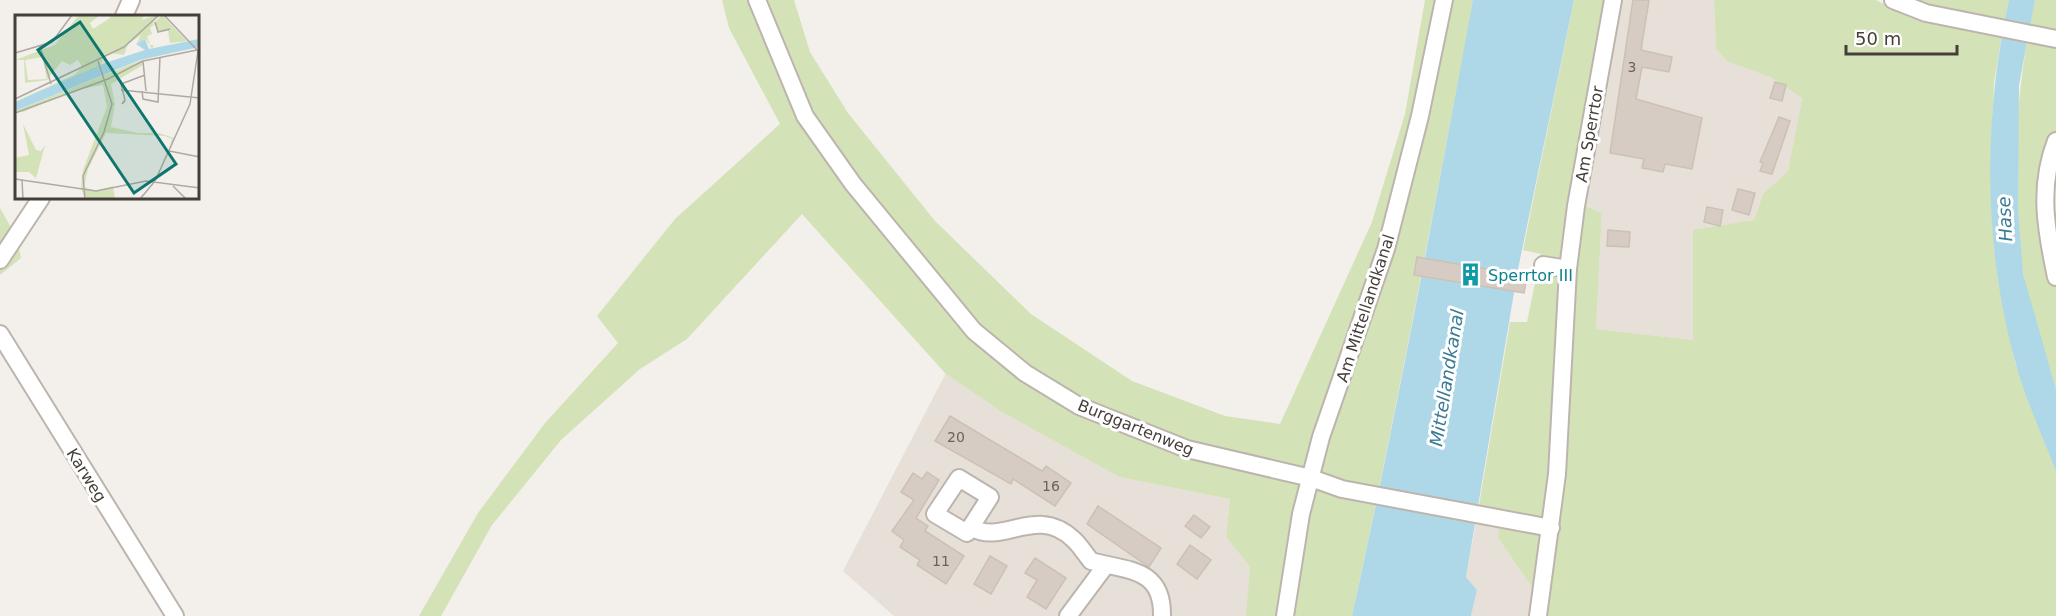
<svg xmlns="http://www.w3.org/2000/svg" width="2056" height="616" font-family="'DejaVu Sans',sans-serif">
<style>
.residential{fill:#e6e0d8}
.green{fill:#d4e2b8}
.water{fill:#aed8e8}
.building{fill:#d6ccc3;stroke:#cdc0b4;stroke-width:1.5}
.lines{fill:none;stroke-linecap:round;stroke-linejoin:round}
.minor-casing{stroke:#bdb5ad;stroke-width:20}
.minor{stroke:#fff;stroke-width:16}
.labels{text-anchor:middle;stroke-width:6;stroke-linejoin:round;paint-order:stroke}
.number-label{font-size:14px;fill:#6a625c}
.street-label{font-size:16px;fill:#463f39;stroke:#fff}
.culture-label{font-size:16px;fill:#0d838f;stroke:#fff;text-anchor:start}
.water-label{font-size:18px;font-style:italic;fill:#3a7b96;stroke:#fff}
.inset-road{fill:none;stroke:#aea9a3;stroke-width:1.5}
.view{fill:#0f766e;fill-opacity:0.15;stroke:#0f766e;stroke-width:3}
.inset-edge{fill:none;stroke:#463f39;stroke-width:3}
</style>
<rect width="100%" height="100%" fill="#f3efea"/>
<!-- residential -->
<g class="residential">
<path d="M1622,0H1714L1716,49L1727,61L1772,78L1802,98L1788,171L1763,194L1754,220L1693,231V340L1596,329L1602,213L1584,204Z"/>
<path d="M946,373L1002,412L1119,477L1230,499L1226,537L1250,567L1247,616H894L843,571Z"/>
<path d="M1478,511L1499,515L1498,538L1534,590L1531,616H1471L1477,590L1466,577Z"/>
</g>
<!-- green -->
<g class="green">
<path d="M722,0H794L810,52L848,113L935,221L1031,314L1132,381L1225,416L1280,424L1372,222L1405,114L1425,0H1474C1434,205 1397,411 1352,616H1246L1250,567L1226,537L1230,499L1119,477L1002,412L945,373L802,214L687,339L640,369L561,440L492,525L441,616H419L478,513L545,423L618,343L597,316L675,219L780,124L729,28Z"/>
<path d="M1574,0H1607L1570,198L1602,213L1596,329L1693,340V230L1754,220L1763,194L1788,171L1802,98L1772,78L1727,61L1716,49L1714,0H1876L1911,18L2002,34L1994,83L1991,148L1992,211L1998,278L2015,362L2056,472V616H1546L1534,590L1498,538L1499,515L1478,511L1510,322H1527L1541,254L1523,250Z"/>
<path d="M1897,0H2009L2005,21Z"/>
<path d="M2035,0H2056V141L2049,159L2056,277V389C2045,351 2031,313 2023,274C2007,189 2017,84 2035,0Z"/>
<path d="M0,208L16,236L21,258L0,275Z"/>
</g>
<!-- water -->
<g class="water">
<path d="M1473,0H1574L1518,269L1466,577L1477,590L1471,616H1352C1397,412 1435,206 1473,0Z"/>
<path d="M2009,0H2035L2019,85L2018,209L2023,274L2056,389V472C2042,435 2025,398 2015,361C1983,244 1983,118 2009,0Z"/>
</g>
<!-- building -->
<g class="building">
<path d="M1633,0H1649L1641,50L1672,57L1669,72L1642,67L1636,99L1702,118L1692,169L1665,164L1663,172L1642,168L1644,159L1610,153Z"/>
<path d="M1775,82L1786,85L1782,101L1770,98Z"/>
<path d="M1779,117L1790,121L1772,174L1760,171L1763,163L1760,162Z"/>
<path d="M1738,189L1755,193L1749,215L1732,210Z"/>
<path d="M1707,207L1723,210L1720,226L1704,222Z"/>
<path d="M1608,230L1630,232L1629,247L1607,246Z"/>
<path d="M1417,257L1527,276L1524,293L1414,275Z"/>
<path d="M950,416L1042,471L1046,466L1071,483L1055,506L1013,479L1011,484L935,441Z"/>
<path d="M927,472L939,480L916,518L928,526L925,531L964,556L946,584L917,565L920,560L900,547L904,540L892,531L914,500L901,492L913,473L922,479Z"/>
<path d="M1098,506L1161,548L1149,567L1087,524Z"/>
<path d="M1194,515L1210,527L1201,538L1185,526Z"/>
<path d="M1190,545L1211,560L1197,579L1177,564Z"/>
<path d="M990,556L1007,566L991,594L974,584Z"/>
<path d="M1035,558L1066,578L1046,609L1027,597L1037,580L1025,573Z"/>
</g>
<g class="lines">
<defs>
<g id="minor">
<path d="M757,0L805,116L853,184L974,331L1025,373L1079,406L1187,449L1311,478L1342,489L1551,528"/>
<path d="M1893,0L1926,13L2056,39"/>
<path d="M124,16L131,0"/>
<path d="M2056,141C2038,187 2046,230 2056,277"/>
<path d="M0,260L41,198"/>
<path d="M1543,265L1568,269"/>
<path d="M0,334L175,616"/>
<path d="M959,478L990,497L967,533L935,514Z"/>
<path d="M971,527C1002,547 1036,504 1073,539C1080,545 1085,554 1091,561C1126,571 1163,567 1162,616"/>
<path d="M1068,616L1106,565"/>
<path d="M1285,616L1301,514L1321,437L1386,249L1420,116L1444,0"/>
<path d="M1538,616L1557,474L1568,269L1576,206L1613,0"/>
</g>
</defs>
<!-- minor casing -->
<use href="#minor" class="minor-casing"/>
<!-- minor -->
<use href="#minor" class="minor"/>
</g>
<!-- icons -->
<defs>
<symbol id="building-bare" viewBox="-9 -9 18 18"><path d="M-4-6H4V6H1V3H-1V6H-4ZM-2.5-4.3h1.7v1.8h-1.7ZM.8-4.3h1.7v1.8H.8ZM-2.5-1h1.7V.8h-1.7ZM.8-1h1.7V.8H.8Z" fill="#0f9aa8" stroke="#fff" stroke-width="2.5" paint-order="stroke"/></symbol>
</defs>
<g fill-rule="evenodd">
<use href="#building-bare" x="1454" y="258" width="33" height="33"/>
</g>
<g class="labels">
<!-- number labels -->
<g class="number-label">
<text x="1632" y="72">3</text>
<text x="956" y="442">20</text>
<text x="1051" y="491">16</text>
<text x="941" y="566">11</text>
</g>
<!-- street labels -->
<g class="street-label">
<text transform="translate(1589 134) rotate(-80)" y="6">Am Sperrtor</text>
<text transform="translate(1365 308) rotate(-72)" y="6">Am Mittellandkanal</text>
<text transform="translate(1136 427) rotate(22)" y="6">Burggartenweg</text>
<text transform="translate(87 475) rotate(58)" y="6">Karweg</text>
</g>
<!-- culture labels -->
<g class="culture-label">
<text x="1488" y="281">Sperrtor III</text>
</g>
<!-- water labels -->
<g class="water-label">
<text transform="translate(2005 219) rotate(-93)" y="6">Hase</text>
<text transform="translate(1447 378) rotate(-81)" y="6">Mittellandkanal</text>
</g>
</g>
<!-- overview -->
<g transform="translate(15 15)">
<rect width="184" height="184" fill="#f3efea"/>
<path d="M64,0H85L75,8L78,14L95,3L94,0H130L126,5L143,0L136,11L147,0L172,26L155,28L153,16L144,17L140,9L135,13L137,19L132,21L135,30H139L137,34L131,24L122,28L126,20L113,29L109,40L96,38L88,43L85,52L0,87L59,60L67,52L63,45L55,50L47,46L32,65L10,68L9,45H0L40,30ZM27,42L32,64L13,65L10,45ZM127,45L128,50L96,69L100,89L96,112L123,118H144L159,123L154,134L157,124L150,121L91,118L73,154L69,172L81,176L98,171L100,184H70L66,173L68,155L92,92L88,70L61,75L8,97L0,96ZM8,109L21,135L26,136L30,130L21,163L14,157H0V143L14,140Z" fill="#d4e2b8" fill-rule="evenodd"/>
<path d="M130,24L134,34L184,24V32L125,45L0,96V87L90,48L130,35L121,29Z" fill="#aed8e8"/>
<path class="inset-road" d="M149,0L185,38M140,7L143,17L155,14M25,31L36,69M0,38L37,27L57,0M128,46L131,76M106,75L185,83M127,76L128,84L143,87L145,42M0,84L109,32L144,0M110,86L107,89L110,85L106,69L130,60M0,98L93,64L128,46L182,35M154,136L185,142M0,164L81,176L131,166L185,173M7,165L8,184M158,171L171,184M70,184L68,161L89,117L97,89L83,46M125,184L140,166L175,89L183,36"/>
<path class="view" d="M65,7L161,149L119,178L23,35Z"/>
<rect width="184" height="184" class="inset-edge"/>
</g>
<!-- scale -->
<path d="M1846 45v9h111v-9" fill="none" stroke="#463f39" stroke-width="3"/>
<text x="1855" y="45" font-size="18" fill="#463f39" stroke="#ffffff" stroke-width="4.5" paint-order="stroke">50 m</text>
</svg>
